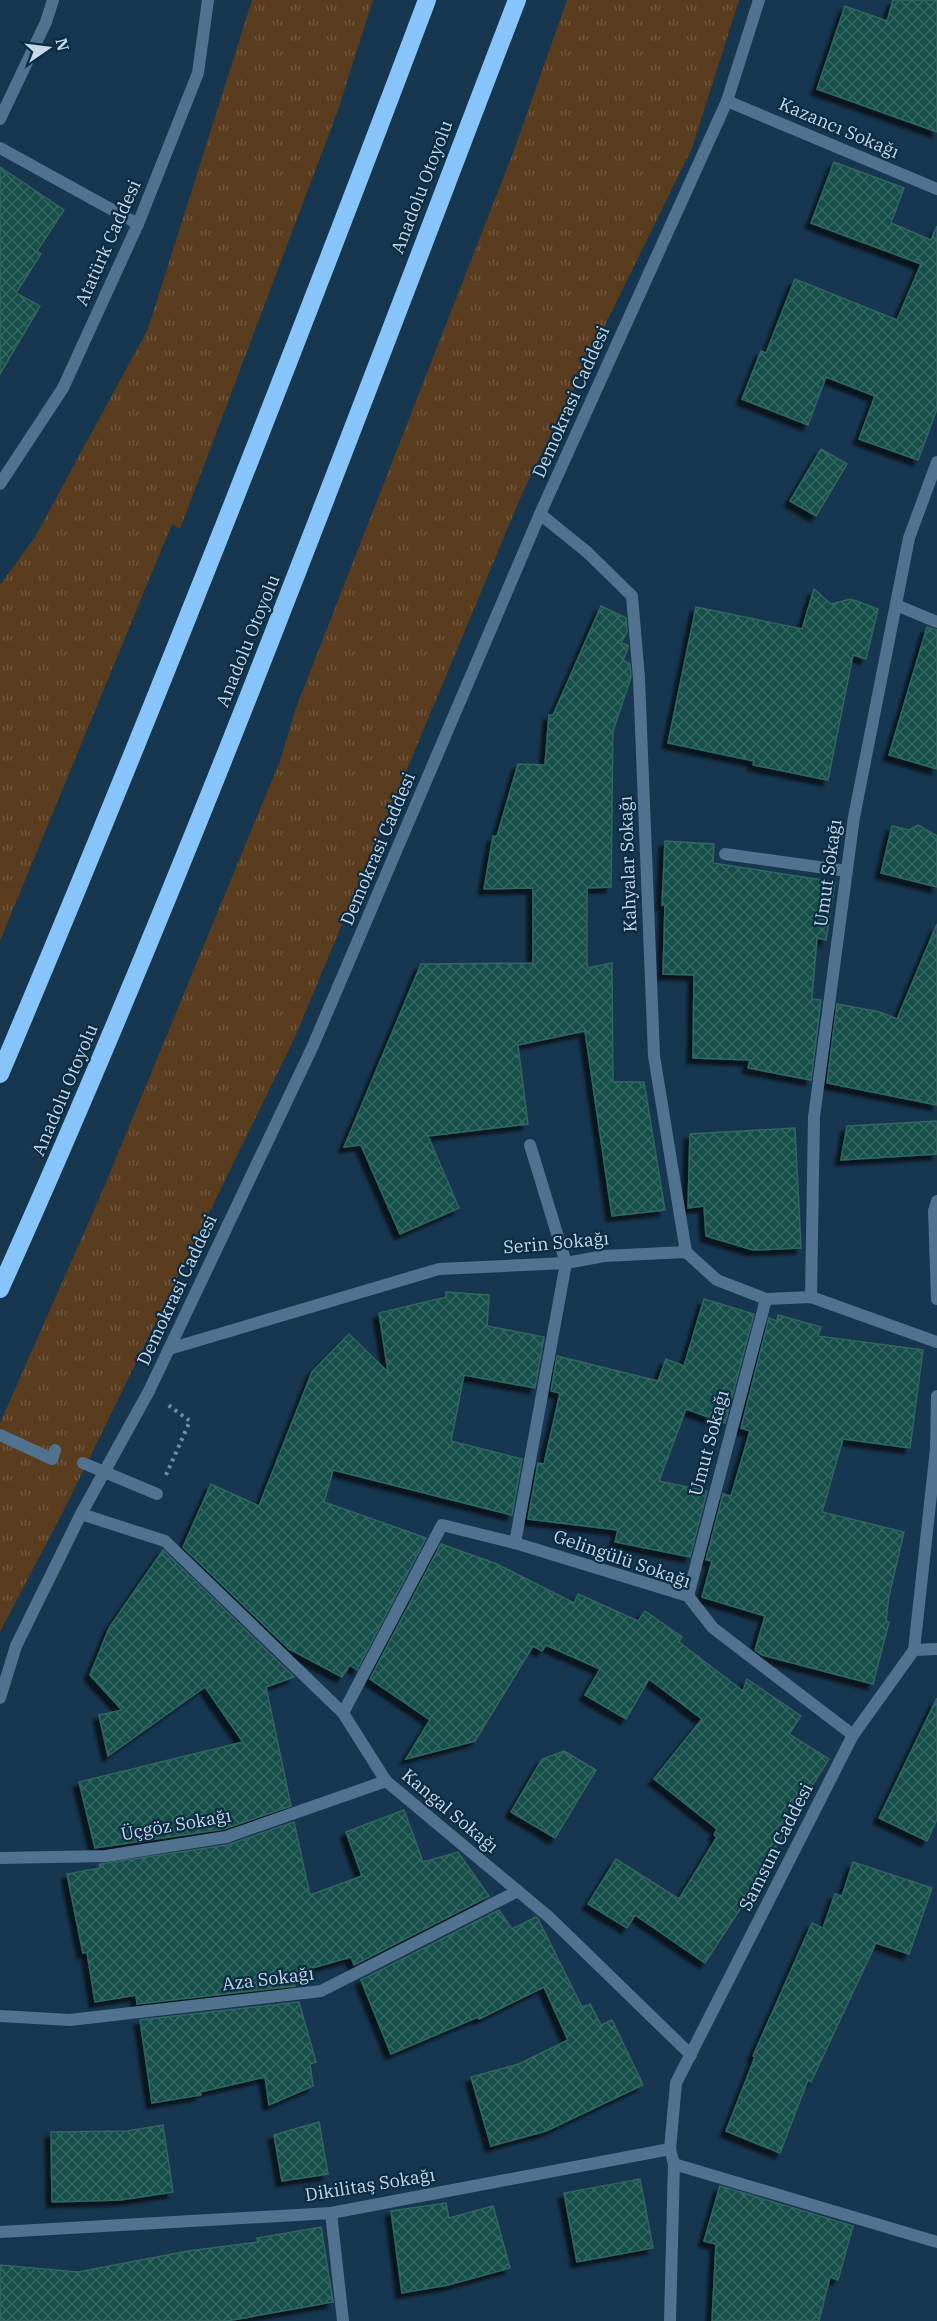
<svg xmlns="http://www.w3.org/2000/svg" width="937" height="2321" font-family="'IBM Plex Serif',serif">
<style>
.grass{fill:url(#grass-tufts)}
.building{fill:url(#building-cross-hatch);stroke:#306660;stroke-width:1.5;filter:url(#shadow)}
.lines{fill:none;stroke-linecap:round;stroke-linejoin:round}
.path{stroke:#748ca0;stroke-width:4;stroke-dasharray:3 4.5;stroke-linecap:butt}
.service{stroke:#52738f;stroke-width:12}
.pedestrian{stroke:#52738f;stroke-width:12}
.minor{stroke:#52738f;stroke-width:12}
.tertiary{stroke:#52738f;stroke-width:12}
.motorway{stroke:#87c4f9;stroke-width:18}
.labels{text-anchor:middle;stroke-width:4.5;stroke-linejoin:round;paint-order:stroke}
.street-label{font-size:18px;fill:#c7d9e9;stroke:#0c2c44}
</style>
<defs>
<pattern id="grass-tufts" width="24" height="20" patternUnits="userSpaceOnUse" patternTransform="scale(1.5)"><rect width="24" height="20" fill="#5a3d1e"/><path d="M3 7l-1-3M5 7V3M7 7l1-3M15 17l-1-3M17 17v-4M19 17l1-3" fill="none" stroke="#70583f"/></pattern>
<pattern id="building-cross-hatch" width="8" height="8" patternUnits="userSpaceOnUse" patternTransform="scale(1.5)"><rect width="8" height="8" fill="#174f49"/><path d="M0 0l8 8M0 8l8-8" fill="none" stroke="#376863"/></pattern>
<filter id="shadow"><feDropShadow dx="-5.5" dy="5.5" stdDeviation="1.5" flood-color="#0009"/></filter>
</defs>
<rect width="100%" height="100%" fill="#17364f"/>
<!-- grass -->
<g class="grass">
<path d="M252,0H373L338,110L180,529L172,524L0,941V585L35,537L148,329Z"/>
<path d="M567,0H739L692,148L522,494L295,1037L66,1506L0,1632V1423L102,1192L280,761L296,708L513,153Z"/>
</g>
<!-- building -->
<g class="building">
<path d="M893,0H937V132L817,89L845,6L887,21Z"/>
<path d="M834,162L904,188L891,223L931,240L937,226V409L918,460L859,439L875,396L826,377L808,425L742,399L761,351L766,353L795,279L897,320L921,264L811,223Z"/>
<path d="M0,167L64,210L37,251L41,254L16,293L40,306L0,374Z"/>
<path d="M821,449L847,464L816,516L790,501Z"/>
<path d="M814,589L831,604L851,599L878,609L866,659L853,655L828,780L753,765L754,761L668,743L696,607L802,629Z"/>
<path d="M601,606L626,618L627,632L621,643L628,645V648L623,660L630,664L631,677L613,731L611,887L587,888V968L612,963L613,1082H644L665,1210L612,1216L585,1031L518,1045L528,1124L428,1136L459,1208L400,1234L361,1145L344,1147L421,964L533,963V888L484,889L493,836H497L518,764L545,765L549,715H553Z"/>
<path d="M927,627L937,630V769L889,755Z"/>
<path d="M918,825L937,836V887L881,873L892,826L909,830Z"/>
<path d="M665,841L714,844L713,863L835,882L826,940L817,938L812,999L821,1000L811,1080L748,1068L750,1060L693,1058L694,975L663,974L665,905H662Z"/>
<path d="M937,924V1105L827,1083L837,1004L880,1012L897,1019Z"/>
<path d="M937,1121V1154L841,1160L847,1126Z"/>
<path d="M795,1128L801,1248L753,1250L706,1236L704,1206L688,1208L690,1134Z"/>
<path d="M446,1292L489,1295L487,1326L544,1337L535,1388L464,1375L451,1441L522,1459L512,1515L333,1470L324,1502L426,1538L357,1670L350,1665L342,1677L289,1649L183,1547L211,1484L259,1506L312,1372L349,1334L388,1372L379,1313L446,1297Z"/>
<path d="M704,1299L754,1314L725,1423L686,1409L659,1481L707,1491L690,1557L615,1542L618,1530L528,1519L538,1463L544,1464L560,1393L551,1391L557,1356L658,1381L666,1359L684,1366Z"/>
<path d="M778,1315L821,1327L818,1336L923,1350L910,1448L843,1439L822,1512L904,1532L889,1596L886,1621L889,1622L873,1684L762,1655L755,1650L765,1616L702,1597L712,1561L706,1560L723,1494L731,1496L750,1431L741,1428L769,1318L777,1321Z"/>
<path d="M441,1544L497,1564L574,1603L578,1594L638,1621L645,1611L682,1637L679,1642L743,1691L747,1679L801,1716L789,1734L829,1759L796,1811L798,1813L759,1872L763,1874L705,1963L635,1915L627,1928L588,1904L616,1859L679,1899L717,1837L714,1835L717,1829L654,1779L702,1719L649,1679L626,1719L585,1695L600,1669L546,1645L542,1651L533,1646L475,1741L406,1759L430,1720L370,1679Z"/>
<path d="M163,1550L294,1677L266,1687L291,1806L224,1829L95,1848L79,1782L243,1742L205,1687L108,1756L99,1715L122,1710L90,1675L109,1628Z"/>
<path d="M937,1698V1819L927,1841L879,1818Z"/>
<path d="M564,1751L596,1770L555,1838L511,1812L542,1759Z"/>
<path d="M404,1810L423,1862L458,1852L489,1896L354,1965L351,1957L291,1974L295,1986L137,2004L136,1995L95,2002L87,1952L83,1953L67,1874L100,1868L99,1864L227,1845L294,1822L310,1895L362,1876L346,1832Z"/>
<path d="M853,1862L932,1888L909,1954L876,1943L811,2082L808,2080L780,2153L726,2131L755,2057L753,2056L812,1923L823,1928L835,1894L842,1896Z"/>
<path d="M499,1910L512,1929L536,1917L538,1919L582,2007L590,2004L601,2025L612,2020L643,2085L546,2131L491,2146L471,2077L519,2064L568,2040L544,1987L479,2019L478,2017L391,2054L361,1980Z"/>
<path d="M299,2002L316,2062L310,2064L313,2086L269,2105L265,2077L200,2092L201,2095L152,2103L140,2020Z"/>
<path d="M319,2122L328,2174L282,2181L274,2135Z"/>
<path d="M163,2125L173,2192L120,2200L52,2202L51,2132L127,2131Z"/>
<path d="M640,2179L653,2248L577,2262L564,2193Z"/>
<path d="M720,2186L853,2226L838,2280L830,2277L819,2321H712L716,2244L704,2241Z"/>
<path d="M446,2203L449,2218L493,2206L510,2268L448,2285L402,2293L391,2211Z"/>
<path d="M321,2227L333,2302L227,2321H0V2265L78,2272L188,2251L258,2242L257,2238Z"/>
</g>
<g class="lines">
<!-- path -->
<path class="path" d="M166,1475L190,1421L168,1405"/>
<!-- service -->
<path class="service" d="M725,854L847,871"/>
<!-- pedestrian -->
<g class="pedestrian">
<path d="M0,1435L52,1459L55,1450"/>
<path d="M83,1463L157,1494"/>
</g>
<!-- minor -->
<g class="minor">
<path d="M727,101L937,189"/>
<path d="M0,119L46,22L53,0"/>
<path d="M540,514L587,552L632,596L639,678L654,1056L686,1252"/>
<path d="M896,605L937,622"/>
<path d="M811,1297L814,1117L854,817L909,538L937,462"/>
<path d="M169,1349L439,1269L566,1263L604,1256L686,1252L717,1280L766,1299L811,1297L937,1342"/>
<path d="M81,1514L165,1541L343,1713L386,1781L549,1917L691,2055"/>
<path d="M515,1543L566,1263L530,1145"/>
<path d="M688,1596L766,1299"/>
<path d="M914,1650L937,1649"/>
<path d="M343,1713L442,1525L515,1543L688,1596L713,1628L853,1735"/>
<path d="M0,1858L106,1856L226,1837L386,1781"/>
<path d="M0,2016L70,2020L321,1991L518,1891"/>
<path d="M674,2164L937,2242"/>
<path d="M331,2213L343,2321"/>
<path d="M0,2232L331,2213L670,2149"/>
</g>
<!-- tertiary -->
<g class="tertiary">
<path d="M0,148L138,224"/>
<path d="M0,484L63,388L138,224L198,73L208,0"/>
<path d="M937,1201L934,1211L937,1299"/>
<path d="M0,1698L16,1646L81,1514L149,1391L312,1048L540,514L727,101L759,0"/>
<path d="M670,2321L674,2164L670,2149L676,2083L853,1735L914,1650L936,1449L937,1396"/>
</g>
<!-- motorway -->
<g class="motorway">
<path d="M0,1074C150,719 291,361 427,0"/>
<path d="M0,1289C190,867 351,432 517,0"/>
</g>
</g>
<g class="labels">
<!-- street labels -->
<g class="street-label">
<text transform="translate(839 128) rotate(23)" y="6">Kazancı Sokağı</text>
<text transform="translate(422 187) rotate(-69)" y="6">Anadolu Otoyolu</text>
<text transform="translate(108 243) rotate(-66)" y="6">Atatürk Caddesi</text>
<text transform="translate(571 402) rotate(-66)" y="6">Demokrasi Caddesi</text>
<text transform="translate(248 641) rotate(-68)" y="6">Anadolu Otoyolu</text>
<text transform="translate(378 849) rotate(-67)" y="6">Demokrasi Caddesi</text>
<text transform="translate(628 864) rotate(-92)" y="6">Kahyalar Sokağı</text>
<text transform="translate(828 873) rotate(-82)" y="6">Umut Sokağı</text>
<text transform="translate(65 1090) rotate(-67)" y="6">Anadolu Otoyolu</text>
<text transform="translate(556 1243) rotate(-5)" y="6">Serin Sokağı</text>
<text transform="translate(177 1290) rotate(-65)" y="6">Demokrasi Caddesi</text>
<text transform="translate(709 1443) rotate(-75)" y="6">Umut Sokağı</text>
<text transform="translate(622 1559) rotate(19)" y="6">Gelingülü Sokağı</text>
<text transform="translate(450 1811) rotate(40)" y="6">Kangal Sokağı</text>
<text transform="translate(176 1825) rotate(-10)" y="6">Üçgöz Sokağı</text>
<text transform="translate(776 1847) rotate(-63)" y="6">Samsun Caddesi</text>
<text transform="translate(268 1979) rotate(-7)" y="6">Aza Sokağı</text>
<text transform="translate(370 2185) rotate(-9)" y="6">Dikilitaş Sokağı</text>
</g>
</g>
<!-- north arrow -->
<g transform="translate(48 48) rotate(76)" stroke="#0c2c44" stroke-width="4.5" paint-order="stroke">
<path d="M0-4.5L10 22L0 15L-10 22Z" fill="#c7d9e9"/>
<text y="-9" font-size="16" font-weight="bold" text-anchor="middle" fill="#c7d9e9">N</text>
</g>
</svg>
